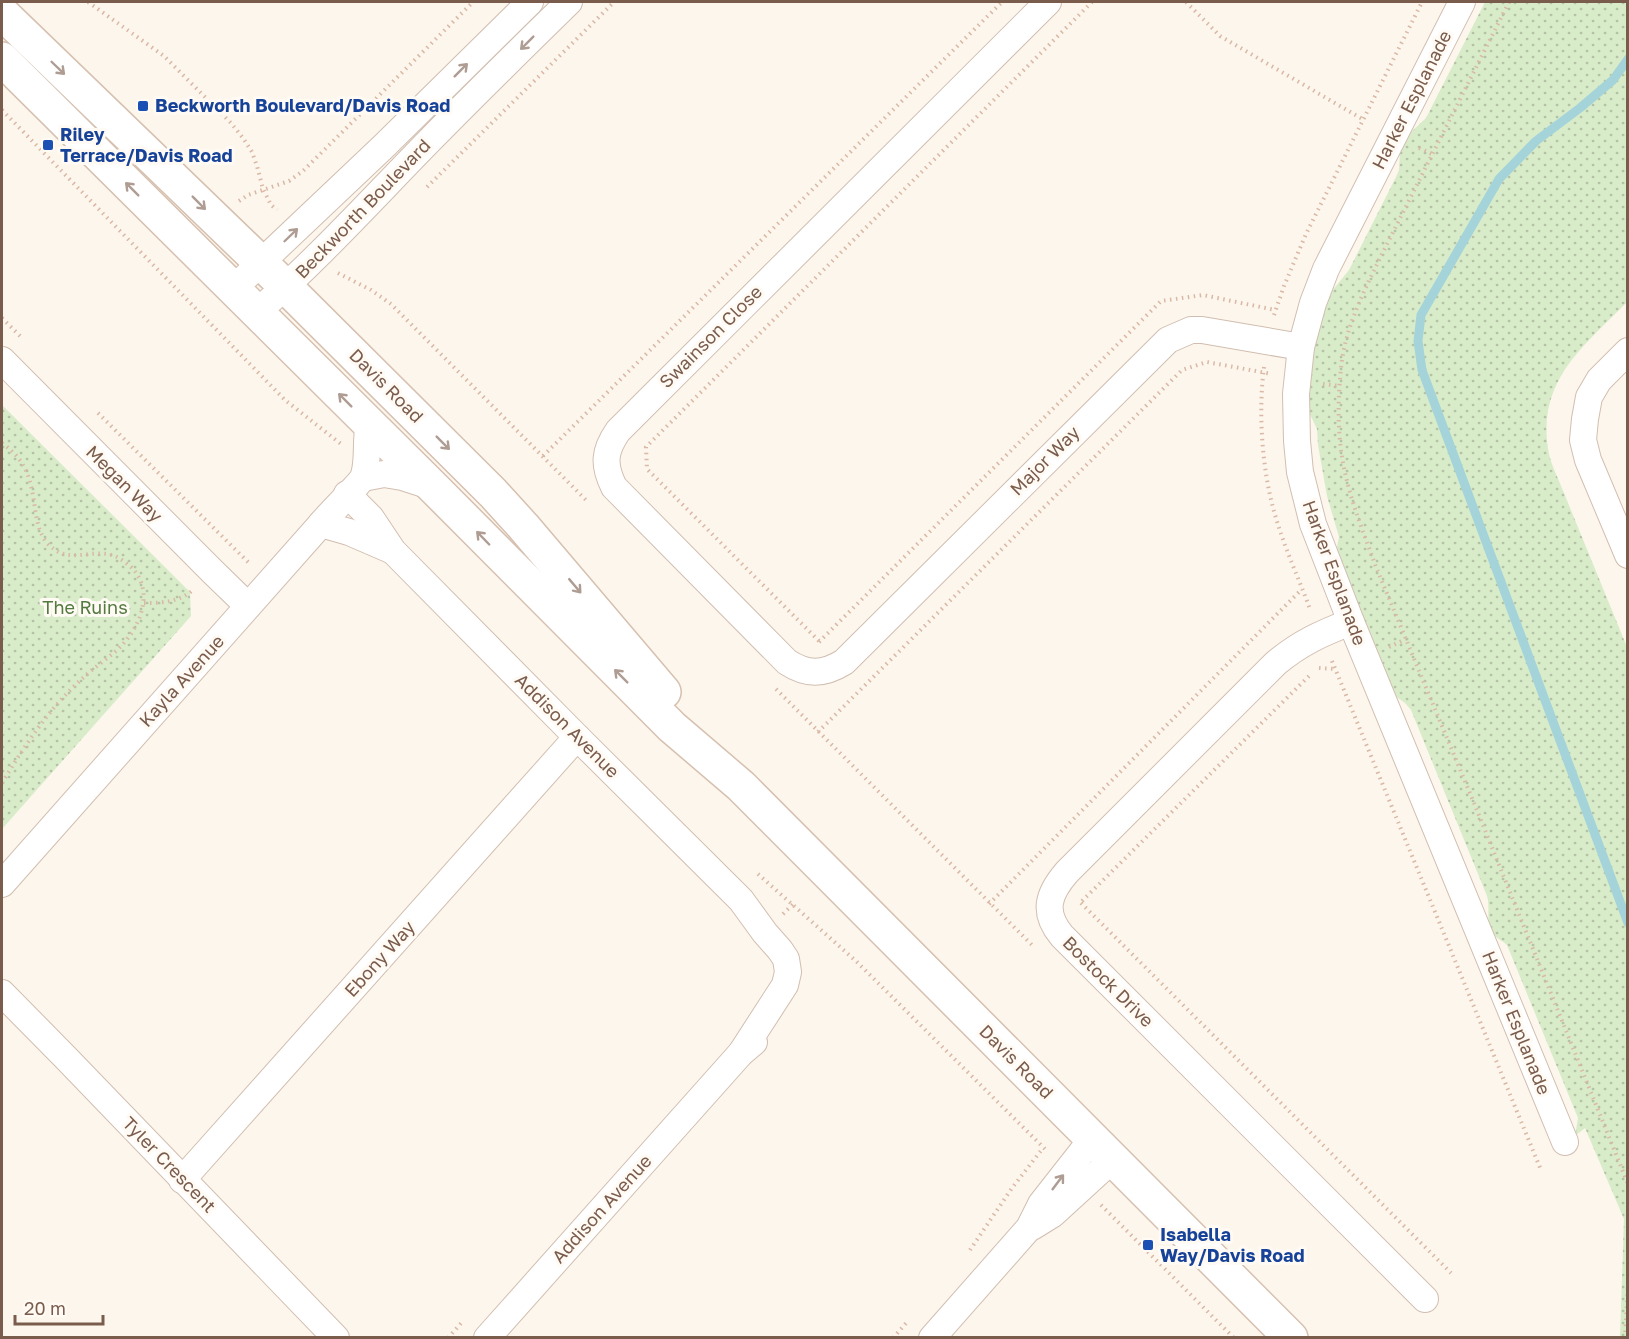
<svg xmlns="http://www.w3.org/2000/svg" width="1629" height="1339" font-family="'Golos Text',sans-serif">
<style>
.park{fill:url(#park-dots)}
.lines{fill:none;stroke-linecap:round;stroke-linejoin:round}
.stream{stroke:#a5d3da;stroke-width:9}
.minor-casing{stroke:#d1beb0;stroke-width:28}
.secondary-casing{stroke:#d6c0b0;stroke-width:36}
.path{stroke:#d9b8a5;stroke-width:4;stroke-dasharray:1.5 4.5;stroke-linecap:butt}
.minor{stroke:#fff;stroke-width:26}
.secondary{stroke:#fff;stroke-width:33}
.oneway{stroke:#af9d94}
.transit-dot{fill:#1a4fb4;stroke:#fffaf3;stroke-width:2}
.labels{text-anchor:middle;stroke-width:6;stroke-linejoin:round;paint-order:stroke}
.street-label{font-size:18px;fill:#7a5c4d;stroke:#fffaf3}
.transit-label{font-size:18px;font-weight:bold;fill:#164399;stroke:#fffaf3;text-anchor:start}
.park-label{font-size:18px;fill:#537a41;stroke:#fffaf3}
</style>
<defs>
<pattern id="park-dots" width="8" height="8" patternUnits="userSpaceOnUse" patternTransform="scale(1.5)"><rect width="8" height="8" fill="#d8ecc9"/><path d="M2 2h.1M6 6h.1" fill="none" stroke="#b4c2a5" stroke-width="1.8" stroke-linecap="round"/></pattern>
</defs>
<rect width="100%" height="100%" fill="#fdf6ec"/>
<!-- park -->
<g class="park">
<path d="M1485,2H1627V302C1582,348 1535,382 1549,454C1551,463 1555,472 1559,481L1627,647V1337H1620L1624,1219L1585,1128L1575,1136L1578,1118L1507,945C1503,941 1498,939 1495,936C1484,925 1491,909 1487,896L1411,710L1405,703L1395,696L1336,552L1339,537L1327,496L1318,445L1317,429L1307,408L1310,369L1316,337L1327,297L1349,270L1396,177L1399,170L1400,150L1410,133L1426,118Z"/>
<path d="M2,405L190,592L191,616L2,829Z"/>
</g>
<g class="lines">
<!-- stream -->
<path class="stream" d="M1628,59L1613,80L1580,108L1536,141L1499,179L1421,315L1418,341L1422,370L1628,923"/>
<defs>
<g id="minor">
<path d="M1048,2L618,431C604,451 603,465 614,487L787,662C807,675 823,675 844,662L1168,340L1191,330H1202L1301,347"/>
<path d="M1462,2L1326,269L1313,303L1301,347L1296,394L1297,441L1300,472L1313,524L1351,622L1565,1142"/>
<path d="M233,289L384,146L530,2"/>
<path d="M257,312C319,258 374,197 432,138C477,92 523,47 569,2"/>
<path d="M1628,351L1599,380L1589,397L1585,419L1583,440L1588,460L1628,555"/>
<path d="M2,360L213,572L248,606"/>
<path d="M363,478L384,474L402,477L433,487"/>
<path d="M347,494L371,518L393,551L577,737L741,900L765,933L780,950L786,959L788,972L785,985L741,1053"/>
<path d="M321,524L349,532L393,551"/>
<path d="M1351,622C1322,633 1300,643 1276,663L1067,872C1048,894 1042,912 1062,936L1425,1299"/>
<path d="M2,884L321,524C328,515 362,482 364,475C369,458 365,441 369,424"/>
<path d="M2,993L67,1059L336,1338"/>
<path d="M182,1180L577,737"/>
<path d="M1032,1227L1053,1214L1112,1160"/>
<path d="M487,1338L741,1053L754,1042"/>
<path d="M932,1338L1029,1228L1041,1204L1092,1139"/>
</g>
<g id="secondary">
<path d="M2,13L286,287L493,493L523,526L664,692"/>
<path d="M2,59L433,487L672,727L741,786L1291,1338"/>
</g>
</defs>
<!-- minor casing -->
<use href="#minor" class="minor-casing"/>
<!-- secondary casing -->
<use href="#secondary" class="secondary-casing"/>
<!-- path -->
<g class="path">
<path d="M88,2L164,56L231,123L243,138L252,152L257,166L263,189L271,205L277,210"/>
<path d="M1186,2L1220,36L1364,120"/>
<path d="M1509,2L1379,260C1364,291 1347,325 1342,360C1338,391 1337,426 1342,457C1348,495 1363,531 1376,567L1474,803L1628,1184"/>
<path d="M2,110L285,400L341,444"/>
<path d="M1419,148L1432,154"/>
<path d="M427,187L614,2"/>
<path d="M239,201L248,195L289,181L303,171L473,2"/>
<path d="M338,273L371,290L391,304L588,502"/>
<path d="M1274,315L1284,286L1306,234L1422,2"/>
<path d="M2,318L22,338"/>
<path d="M1264,367C1258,413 1262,473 1276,518C1285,549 1299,579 1310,609"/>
<path d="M1323,384L1340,386"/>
<path d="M98,413L250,564"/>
<path d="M2,443C27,461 31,479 35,509C37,521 39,533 47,543C67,564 84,551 107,554C116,555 124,561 131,567C154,589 142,623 123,644C112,656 97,665 85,676C76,684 67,693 59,702C37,727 19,755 2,783"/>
<path d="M543,456L1002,2"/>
<path d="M144,603C162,603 180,602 194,589"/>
<path d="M819,641L647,469L646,447L1092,2"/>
<path d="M819,642L1161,301L1203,295L1275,310"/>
<path d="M1389,647L1406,639"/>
<path d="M1332,661L1541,1170"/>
<path d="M1319,668L1335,669"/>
<path d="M776,689L1034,947"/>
<path d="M818,732L1182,370L1207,362L1272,374"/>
<path d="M758,874L856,961L1047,1151"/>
<path d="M1082,901L1309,676"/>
<path d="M1081,903L1451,1273"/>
<path d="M989,904L1302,589"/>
<path d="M783,914L793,904"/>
<path d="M1101,1205L1234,1338"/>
<path d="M970,1250L1012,1188L1043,1148"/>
<path d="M448,1338L463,1321"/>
<path d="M893,1338L908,1321"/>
<path d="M1625,1338L1628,1285"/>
</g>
<!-- minor -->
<use href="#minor" class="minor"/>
<!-- secondary -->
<use href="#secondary" class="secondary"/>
</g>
<!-- one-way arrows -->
<defs><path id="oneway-shaft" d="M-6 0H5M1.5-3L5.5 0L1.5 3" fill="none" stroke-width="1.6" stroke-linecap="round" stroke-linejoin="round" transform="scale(1.5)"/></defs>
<g class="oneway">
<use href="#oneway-shaft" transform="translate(527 43) rotate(135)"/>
<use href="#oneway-shaft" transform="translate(58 68) rotate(44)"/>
<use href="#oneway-shaft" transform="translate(461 70) rotate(-45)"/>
<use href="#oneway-shaft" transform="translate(132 189) rotate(-135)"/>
<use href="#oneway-shaft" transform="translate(199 203) rotate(45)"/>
<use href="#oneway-shaft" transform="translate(291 235) rotate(-44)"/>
<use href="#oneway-shaft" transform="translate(345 400) rotate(-135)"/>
<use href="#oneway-shaft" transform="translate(443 443) rotate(45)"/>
<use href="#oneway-shaft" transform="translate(483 538) rotate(-134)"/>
<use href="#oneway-shaft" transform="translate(575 586) rotate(50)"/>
<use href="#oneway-shaft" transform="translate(621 676) rotate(-135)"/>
<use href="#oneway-shaft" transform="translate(1058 1182) rotate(-53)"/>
</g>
<!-- markers -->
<g class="transit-dot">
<rect x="137" y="100" width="12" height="12" rx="3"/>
<rect x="42" y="139" width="12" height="12" rx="3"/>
<rect x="1142" y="1239" width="12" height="12" rx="3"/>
</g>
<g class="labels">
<!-- street labels -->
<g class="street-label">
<text transform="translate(1412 100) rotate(-63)" y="6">Harker Esplanade</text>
<text transform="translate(363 209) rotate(-46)" y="6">Beckworth Boulevard</text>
<text transform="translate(711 337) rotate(-45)" y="6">Swainson Close</text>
<text transform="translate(386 386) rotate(45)" y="6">Davis Road</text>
<text transform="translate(1045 461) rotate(-45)" y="6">Major Way</text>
<text transform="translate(124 484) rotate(45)" y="6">Megan Way</text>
<text transform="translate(1334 573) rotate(70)" y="6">Harker Esplanade</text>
<text transform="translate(182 681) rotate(-48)" y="6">Kayla Avenue</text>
<text transform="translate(567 726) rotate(45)" y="6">Addison Avenue</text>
<text transform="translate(380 959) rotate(-48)" y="6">Ebony Way</text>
<text transform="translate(1108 982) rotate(45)" y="6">Bostock Drive</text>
<text transform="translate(1516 1023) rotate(68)" y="6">Harker Esplanade</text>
<text transform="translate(1016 1062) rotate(45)" y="6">Davis Road</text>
<text transform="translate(169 1165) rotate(46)" y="6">Tyler Crescent</text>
<text transform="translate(602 1209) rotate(-48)" y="6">Addison Avenue</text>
</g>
<!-- transit labels -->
<g class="transit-label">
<text x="155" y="112">Beckworth Boulevard/Davis Road</text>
<text x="60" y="141">Riley<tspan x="60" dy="21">Terrace/Davis Road</tspan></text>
<text x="1160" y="1241">Isabella<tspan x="1160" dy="21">Way/Davis Road</tspan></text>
</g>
<!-- park labels -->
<g class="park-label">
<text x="85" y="614">The Ruins</text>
</g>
</g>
<!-- border -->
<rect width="1629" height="1339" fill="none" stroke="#7a5c4d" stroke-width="6"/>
<!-- scale -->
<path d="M15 1315v9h88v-9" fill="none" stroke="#7a5c4d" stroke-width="3"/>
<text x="24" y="1315" font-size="18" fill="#7a5c4d" stroke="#fffaf3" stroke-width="4.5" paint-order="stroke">20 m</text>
</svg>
